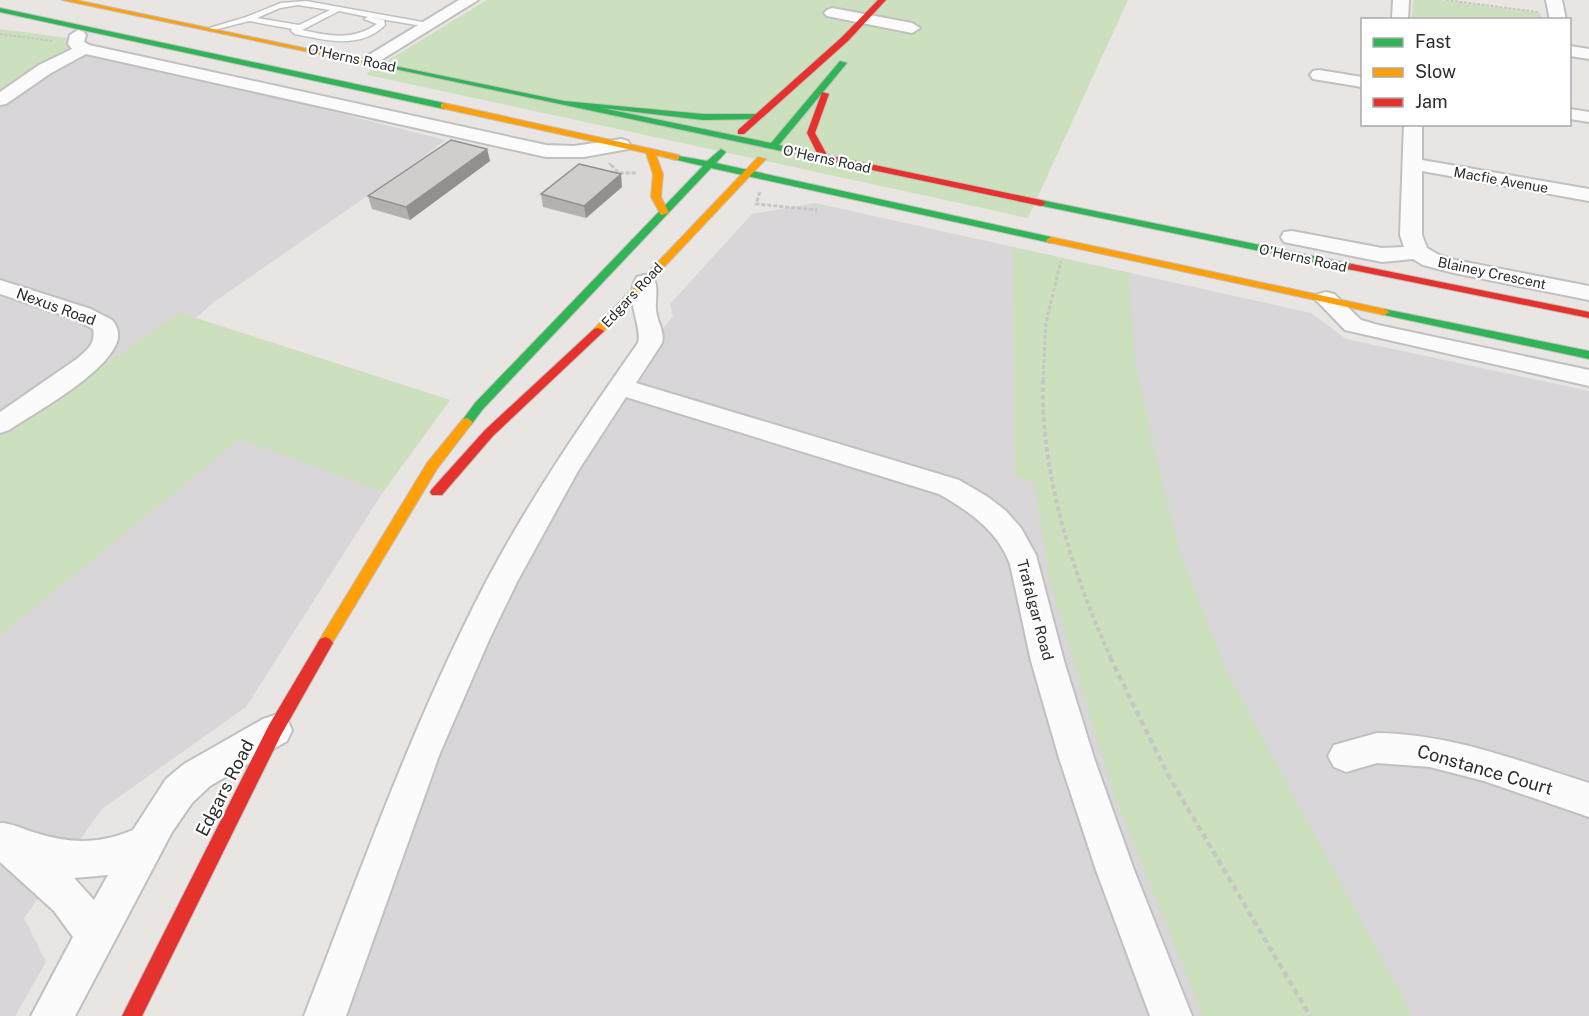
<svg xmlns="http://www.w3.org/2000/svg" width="1589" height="1016" font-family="'Public Sans',sans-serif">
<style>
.industrial{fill:#d9d6d9}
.green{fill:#cce0be}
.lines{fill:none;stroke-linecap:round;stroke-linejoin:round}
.lane-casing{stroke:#c1c0c0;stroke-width:3}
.street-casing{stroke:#c1c0c0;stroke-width:4}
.fast-casing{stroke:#c1c0c0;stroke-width:2}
.slow-casing{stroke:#c1c0c0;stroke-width:2}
.jam-casing{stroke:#c1c0c0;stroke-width:2}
.path-far3{stroke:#c6c6c6;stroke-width:2;stroke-dasharray:3 1.5;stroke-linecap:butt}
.path-far2{stroke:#c6c6c6;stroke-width:3;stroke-dasharray:4 2;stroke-linecap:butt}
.path-far1{stroke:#c6c6c6;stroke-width:4;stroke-dasharray:4.5 3;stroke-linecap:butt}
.path{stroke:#c6c6c6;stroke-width:4.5;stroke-dasharray:6 4;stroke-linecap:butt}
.lane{fill:#fcfbfb;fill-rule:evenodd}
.street{fill:#fcfbfb;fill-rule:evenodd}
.fast{fill:#30b455;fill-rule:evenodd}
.slow{fill:#ff9f0a;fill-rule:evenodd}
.jam{fill:#e5322d;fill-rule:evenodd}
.wall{fill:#b3b0af}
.shaded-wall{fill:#92908e}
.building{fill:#d0cdcb;stroke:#92908e;stroke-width:1.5}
.labels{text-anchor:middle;stroke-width:4.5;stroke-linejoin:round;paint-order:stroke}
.far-street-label{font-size:14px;fill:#2b2b2b;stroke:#fff}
.street-label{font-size:15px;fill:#2b2b2b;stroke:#fff}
.near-street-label{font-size:18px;fill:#2b2b2b;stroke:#fff}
</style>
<rect width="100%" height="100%" fill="#e8e5e2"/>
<!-- industrial -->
<g class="industrial">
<path d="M66,51L295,102L445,140L425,156L214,302L196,318L450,400L383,492L246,707L102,809L24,918L46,962L15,1016H0V92L41,63Z"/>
<path d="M815,203L1311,313L1346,339L1589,391V1016H309L452,653L556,462L673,316L670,304L752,214Z"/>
</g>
<!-- green -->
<g class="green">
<path d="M487,0H1128L1028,218L368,75L367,73Z"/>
<path d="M1413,0H1440L1540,13L1542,19H1412Z"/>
<path d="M0,29L75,39L66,51L41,63L0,92Z"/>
<path d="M1013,247L1129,273L1135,358L1152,440L1180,552L1227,672L1413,1016H1203L1112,789L1050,583L1034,481L1015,476Z"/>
<path d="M179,313L450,400L383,492L240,439L0,636V437Z"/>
</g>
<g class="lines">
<defs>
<path id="lane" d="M306,1L428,23L432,25L428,27L369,17L384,20L385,25C360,50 325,40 295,34L291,31L292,29L249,21L210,31L206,29L246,17L281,3ZM298,5L330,10L299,25L257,18L280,8ZM339,11L368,17L364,19L377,24C353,41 329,36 302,30Z"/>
<g id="street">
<path d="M459,0H478L373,65L367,66L359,61Z"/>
<path d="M1393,0H1409L1408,20H1392Z"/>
<path d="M1546,0H1562L1566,20H1550Z"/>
<path d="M832,8L912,23L920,28L912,33L827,16L824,13L827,10Z"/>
<path d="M78,30L84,32L86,35L84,42L89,45L546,145L574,146L621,139L628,141L630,145L628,149L584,157H546L86,54L51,73L6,104L0,105V92L39,65L72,49L68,44L70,35Z"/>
<path d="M1570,46L1589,49V59L1570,56Z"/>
<path d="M1319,70L1362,77V87L1313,79L1310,75L1313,71Z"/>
<path d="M1570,109L1589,112V122L1570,119Z"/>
<path d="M1404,124H1422V160L1589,189V201L1422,171V235L1427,248L1439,255L1455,260L1589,286V300L1454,273L1423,265L1413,259L1382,262L1284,242L1281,237L1284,232L1292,231L1382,248L1404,247L1400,235Z"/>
<path d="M645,275L653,277C659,287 655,299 656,310C657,322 665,331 662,343L636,383L959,480L988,497L1006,511L1021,528L1036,555L1064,661L1094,758L1134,870L1192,1016H1150L1096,870L1059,758L1031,661L1010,564C998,531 969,511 939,494L626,397L578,471L517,582L489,640L440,753L346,1016H304C361,869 414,720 487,580C531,497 584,420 638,343C643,325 623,298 637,277Z"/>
<path d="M0,280L91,309L112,320C117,326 120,334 117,342C105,374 38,411 9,430L0,433V412L78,358C88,349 96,343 93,329L75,319L0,294Z"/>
<path d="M1326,292L1334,294L1361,320L1378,325L1589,370V386L1345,330L1315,299L1318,294Z"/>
<path d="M275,715L287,719L292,730L287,741L210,786L192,803L172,832L75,1016H31L73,937L54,911L0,862V823C12,823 25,830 36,833C71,844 100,844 133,830L166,779L184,764L263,719ZM108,875L94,900L74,878Z"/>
<path d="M1377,733C1451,734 1519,761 1589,783V817L1484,781L1430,767L1377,763L1346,772L1334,767L1328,756L1334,745Z"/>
</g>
<g id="fast">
<path d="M0,8L444,103L448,106L444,109L0,12Z"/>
<path d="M840,61L847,63L779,145L803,150V154L800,155L381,66L385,64L564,101L703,114H758L761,115V119L703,120L602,108L771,143Z"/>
<path d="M721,149L726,152L716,163L1051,237L1056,240L1051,243L711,168L483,409L471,425H463L461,422L475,403L703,166L673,159V155L707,161Z"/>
<path d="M1041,200L1352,264L1357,267L1352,270L1038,205L1036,203Z"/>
<path d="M1384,309L1589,351V359L1380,314V310Z"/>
</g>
<g id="slow">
<path d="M62,0H76L389,66L385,68Z"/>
<path d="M444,103L679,155V159L676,160L656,155L663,174L661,197L669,213L661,215L651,197L653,174L646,153L441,108V104Z"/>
<path d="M758,157L766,159L602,333H594V329Z"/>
<path d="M1051,237L1384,309L1390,312L1384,315L1047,242L1046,240Z"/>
<path d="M467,418L473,422L437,469L330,647L325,649L320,647L317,643L320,639L427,463L463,419Z"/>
</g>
<g id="jam">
<path d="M878,0H886L848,41L744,134H738V130L842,37Z"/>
<path d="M822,92L829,94L815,133L827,155L1041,200L1046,203L1041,206L797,154V150L817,153L807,133Z"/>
<path d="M1352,264L1589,312V318L1348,269L1347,267Z"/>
<path d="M598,328L604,331L602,333L493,436L442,495H432L430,492L432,489L485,430L594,329Z"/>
<path d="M325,637L330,639L333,643L281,735L142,1016H122L269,725L320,639Z"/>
</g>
</defs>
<!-- lane casing -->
<use href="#lane" class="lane-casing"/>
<!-- street casing -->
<use href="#street" class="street-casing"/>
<!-- fast casing -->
<use href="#fast" class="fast-casing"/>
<!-- slow casing -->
<use href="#slow" class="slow-casing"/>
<!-- jam casing -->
<use href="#jam" class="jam-casing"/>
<!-- path-far3 -->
<g class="path-far3">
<path d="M1446,0L1538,12"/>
<path d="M0,34L53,41"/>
<path d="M609,163L613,167"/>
</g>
<!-- path-far2 -->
<g class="path-far2">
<path d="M611,165L619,173H636"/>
<path d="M760,192L756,204L817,210"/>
<path d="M1043,381L1046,322L1061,261"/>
</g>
<!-- path-far1 -->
<path class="path-far1" d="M1043,380C1040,471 1073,576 1111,658"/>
<!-- path -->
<path class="path" d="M1110,657L1167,773L1310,1016"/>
<!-- lane -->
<use href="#lane" class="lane"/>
<!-- street -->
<use href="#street" class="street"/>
<!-- fast -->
<use href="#fast" class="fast"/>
<!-- slow -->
<use href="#slow" class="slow"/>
<!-- jam -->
<use href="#jam" class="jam"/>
</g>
<!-- wall -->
<g class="wall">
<path d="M487,149L490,161L410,220L372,209L368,196Z"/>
<path d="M622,187L586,218L543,207L541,194Z"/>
</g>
<!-- shaded-wall -->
<g class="shaded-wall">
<path d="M487,149L490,161L410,220L406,207Z"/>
<path d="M621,174L622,187L586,218L584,206Z"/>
</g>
<!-- building -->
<g class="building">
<path d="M451,140L487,149L406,207L368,196Z"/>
<path d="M579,164L621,174L584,206L541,194Z"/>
</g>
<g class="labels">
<!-- far-street labels -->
<g class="far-street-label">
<text transform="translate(352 58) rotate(12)" y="5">O'Herns Road</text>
<text transform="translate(827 159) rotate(12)" y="5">O'Herns Road</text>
<text transform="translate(1501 180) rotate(10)" y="5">Macfie Avenue</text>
<text transform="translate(1303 258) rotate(12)" y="5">O'Herns Road</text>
<text transform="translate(1492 273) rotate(12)" y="5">Blainey Crescent</text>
<text transform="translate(632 295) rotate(-47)" y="5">Edgars Road</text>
</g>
<!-- street labels -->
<g class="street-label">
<text transform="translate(56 307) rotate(20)" y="5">Nexus Road</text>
<text transform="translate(1035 610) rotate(75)" y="5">Trafalgar Road</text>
</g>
<!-- near-street labels -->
<g class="near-street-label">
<text transform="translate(1485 770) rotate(16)" y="6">Constance Court</text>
<text transform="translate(225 788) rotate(-63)" y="6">Edgars Road</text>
</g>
</g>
<!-- legend -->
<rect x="1361" y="18" width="210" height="108" fill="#ffffff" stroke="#aaaaaa" stroke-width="1.5"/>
<rect x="1373" y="38" width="30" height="9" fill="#30b455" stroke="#aaaaaa" stroke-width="1.5"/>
<text x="1415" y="48" font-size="18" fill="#2b2b2b">Fast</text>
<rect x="1373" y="68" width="30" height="9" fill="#ff9f0a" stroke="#aaaaaa" stroke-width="1.5"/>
<text x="1415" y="78" font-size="18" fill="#2b2b2b">Slow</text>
<rect x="1373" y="98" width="30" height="9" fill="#e5322d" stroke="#aaaaaa" stroke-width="1.5"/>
<text x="1415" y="108" font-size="18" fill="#2b2b2b">Jam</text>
</svg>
